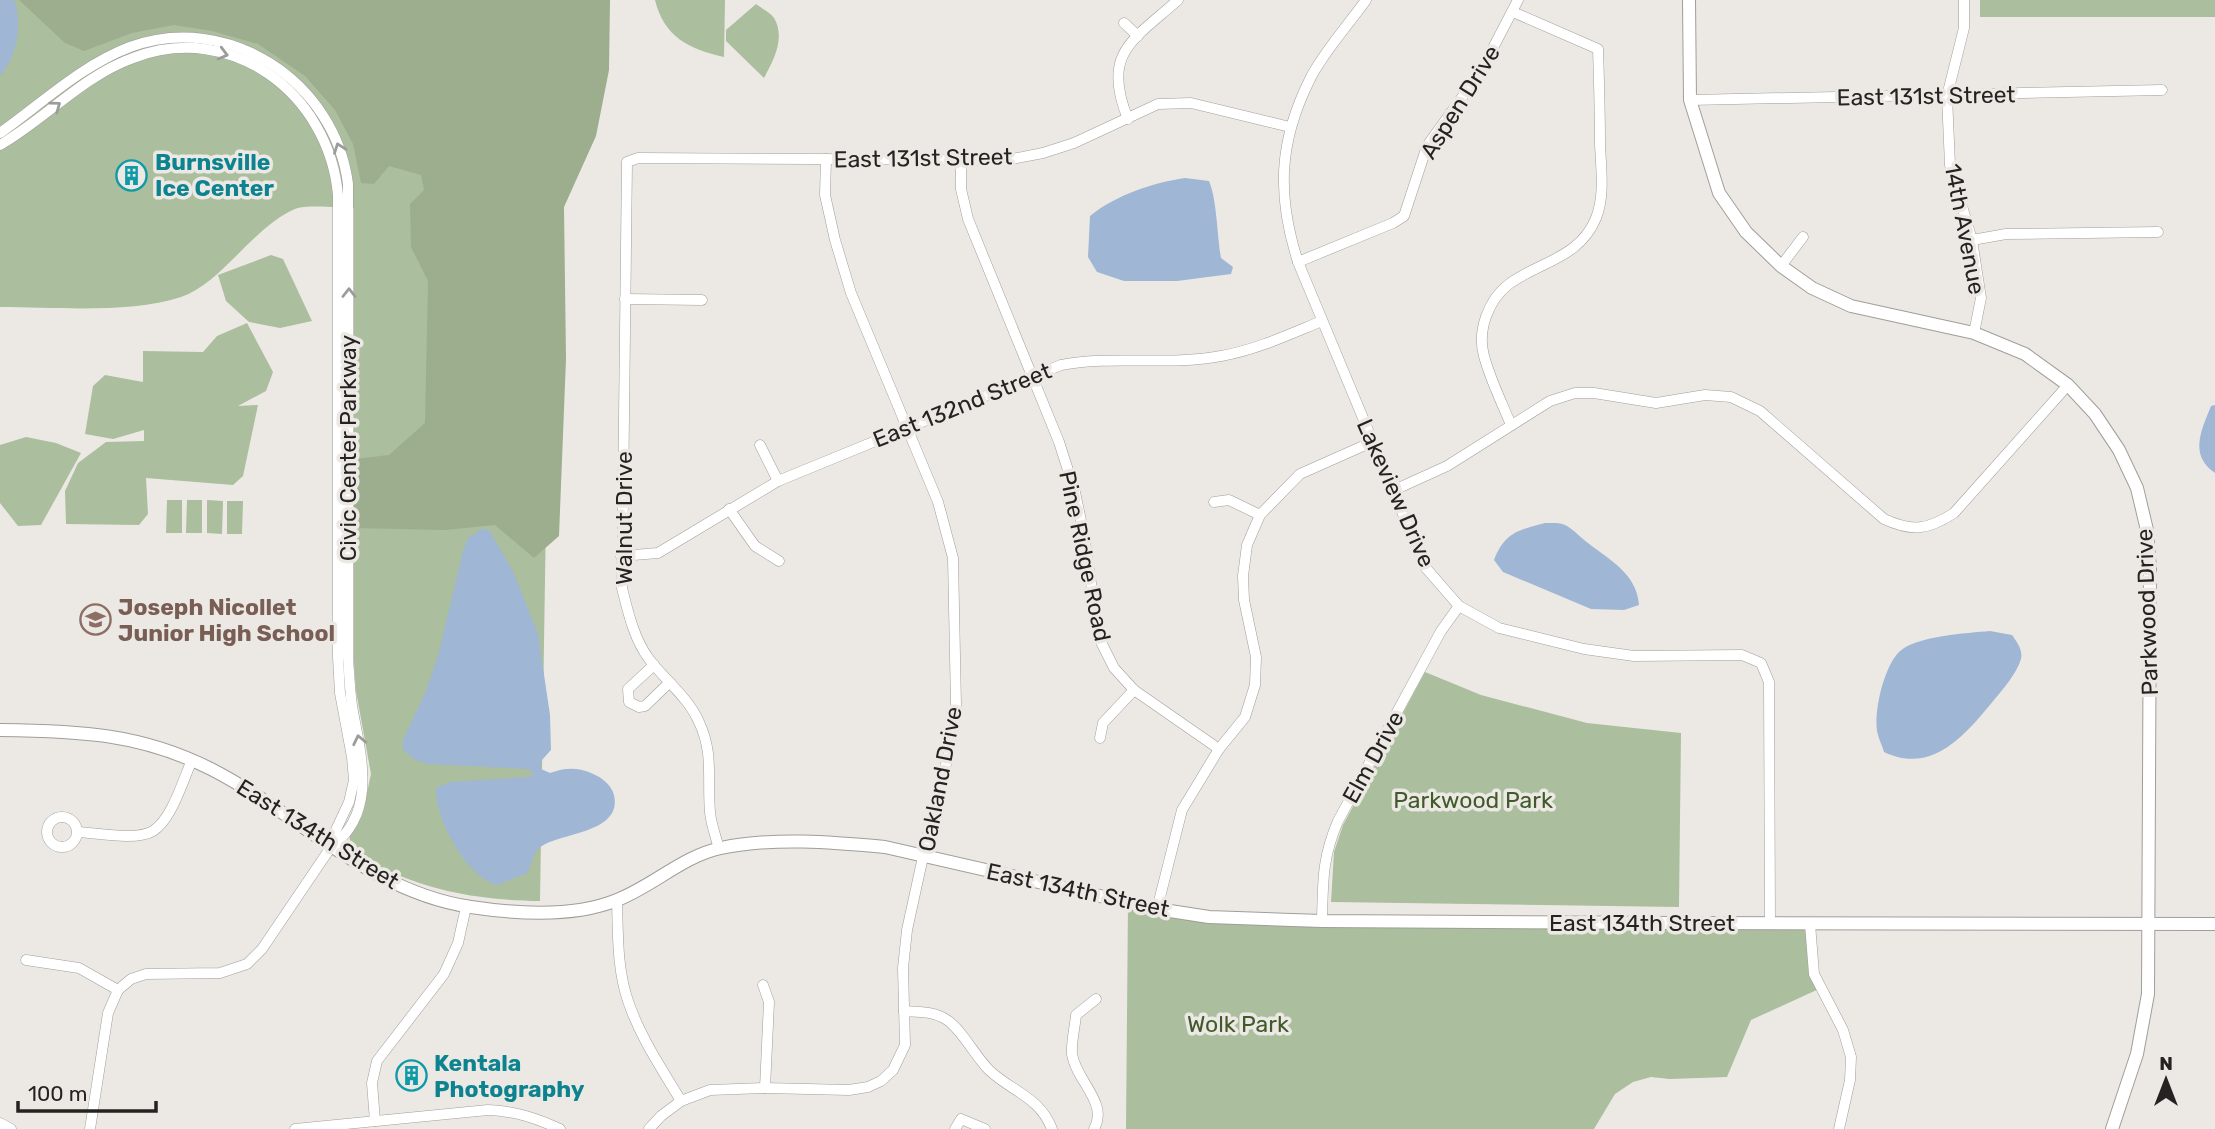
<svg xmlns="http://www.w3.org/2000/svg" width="2215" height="1129" font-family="Rubik,sans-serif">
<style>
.green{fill:#abbe9e}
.forest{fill:#9cae8e}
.water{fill:#9fb6d4}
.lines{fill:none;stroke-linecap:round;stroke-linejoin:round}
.street-casing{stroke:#a09e9a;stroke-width:11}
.secondary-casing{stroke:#a09e9a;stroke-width:14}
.street{stroke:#fff;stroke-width:10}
.secondary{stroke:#fff;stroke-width:12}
.oneway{stroke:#9c9c9b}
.labels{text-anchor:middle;stroke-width:7;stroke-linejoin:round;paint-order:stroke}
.street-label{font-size:23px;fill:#242321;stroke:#ece9e5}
.culture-label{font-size:23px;font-weight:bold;fill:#0d838f;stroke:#ece9e5;text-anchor:start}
.education-label{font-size:23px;font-weight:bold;fill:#785e54;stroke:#ece9e5;text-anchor:start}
.park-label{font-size:23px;fill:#405a2a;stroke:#ece9e5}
</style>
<rect width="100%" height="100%" fill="#ece9e5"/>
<!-- green -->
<g class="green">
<path d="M0,0H554L540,901C483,900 438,893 386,870C373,864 358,858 349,847L350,836L362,816L371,774L356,691L354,664V208C340,208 308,204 295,209C253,227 221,284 181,297C129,314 55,307 0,307Z"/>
<path d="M655,0H725L724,57C689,49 664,37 655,0Z"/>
<rect x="1980" y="0" width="235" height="17"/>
<path d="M756,4C761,8 771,13 774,18C786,38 773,61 764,78L726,41V30Z"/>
<path d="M271,255L283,259L312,321L280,328L249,322L226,301L218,275Z"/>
<path d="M247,323L273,372L266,391L238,406L258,405L243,476L233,485L146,478L148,514L139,525L66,524L65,491L78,463L106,442L144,441V430L113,439L85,434L93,386L105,375L143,382V351L203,352L217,336Z"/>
<path d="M26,437L56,443L81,453L41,525L18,526L0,503V445Z"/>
<path d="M167,500H182V533H166Z"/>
<path d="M187,500H202V533H186Z"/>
<path d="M207,500L223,501L222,534L207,533Z"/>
<path d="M227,501H243L242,534H227Z"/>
<path d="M1425,672L1481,695L1587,723L1681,733L1679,907L1331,902L1334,852L1343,825Z"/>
<path d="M1128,902L1209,917L1810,924L1821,988L1751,1020L1727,1077L1670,1079L1651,1077L1633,1082L1615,1094L1594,1129H1126Z"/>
</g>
<!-- forest -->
<path class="forest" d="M19,0H610L609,70L596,136L564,207L566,359L559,536L534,558L495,525L445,530L354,528V459L389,455L425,423L428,281L411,247L410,204L424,190L421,175L389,166L374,184L361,183L353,144L335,110L305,76L258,44L212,31L174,25L132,33L84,51L65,43Z"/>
<!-- water -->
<g class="water">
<path d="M0,0H14C23,25 17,56 0,76Z"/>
<path d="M1185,178L1209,181C1217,200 1217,235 1221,258L1233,267L1231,274L1177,281H1124L1097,272L1088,257L1090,216C1116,195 1152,183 1185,178Z"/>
<path d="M2215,405V473C2189,455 2201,431 2211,406Z"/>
<path d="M1545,523C1552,523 1561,522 1567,526C1574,530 1581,538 1588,543C1610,560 1637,574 1639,605L1624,610L1591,609L1503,572L1494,560C1505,532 1519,530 1545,523Z"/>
<path d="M482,529L489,530L513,571L538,634L550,715L551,750L541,761V769L550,773C565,768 576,767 591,773C601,777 611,784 614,795C623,835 556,832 538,849C531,856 532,866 527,873L497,885C466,876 435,819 436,788L450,782L528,777L533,775L532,772L528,769L428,764C416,761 409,757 402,747L404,738L426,691L438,656L463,551L468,538Z"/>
<path d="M1990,631L2012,635C2017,642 2023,650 2021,659C2017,673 2003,689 1994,700C1965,735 1933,775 1884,752C1882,745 1878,737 1877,731C1874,710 1884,667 1899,652C1915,636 1968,633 1990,631Z"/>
</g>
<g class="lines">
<defs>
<g id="street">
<path d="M1366,0C1349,24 1322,54 1310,79C1278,143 1277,196 1298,262L1425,567L1459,606L1499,628L1584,649L1634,656L1742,655L1761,663L1769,682L1770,924"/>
<path d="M1964,0V28L1947,96L1950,165L1972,240L1981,298L1974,333"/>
<path d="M1124,23L1138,36"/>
<path d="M1690,100L2162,90"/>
<path d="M1128,119C1101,53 1133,40 1178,0"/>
<path d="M0,133C41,104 82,65 130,47C228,11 335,82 348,184V657C349,673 350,690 352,706C360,753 379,812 331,847L262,949L247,964L220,973L146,974L131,979L118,990L108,1013L90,1129"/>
<path d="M0,145C45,119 83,76 133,58C232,20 329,94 338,195V657L340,693L352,757L354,780L349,802L334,834L331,847"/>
<path d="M961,160V189L968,219L1059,442L1075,492L1084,535L1099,638L1114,668L1134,690L1219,749"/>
<path d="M1972,240L2006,234L2158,232"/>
<path d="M1298,262L1393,223L1404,216L1427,146L1481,71L1518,0"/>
<path d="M1781,266L1803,237"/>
<path d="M625,299L702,300"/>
<path d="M1511,425C1502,403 1490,379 1484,356C1477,331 1488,300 1509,284C1539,262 1580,258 1596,218C1605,196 1601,168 1600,144C1600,112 1599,80 1598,49L1513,12"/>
<path d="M760,445L778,481"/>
<path d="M1392,491L1447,466L1550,401L1575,393H1594L1656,403L1705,395L1731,397L1760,411L1884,519C1912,532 1928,530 1954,513L2068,385"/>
<path d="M1214,502L1229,500L1260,515"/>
<path d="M729,509L755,546L779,561"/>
<path d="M621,556L658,553L778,481L1061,365C1114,355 1168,366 1221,356C1256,350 1290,334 1322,321"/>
<path d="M654,665L628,689L629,702L639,707L645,706L670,682"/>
<path d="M1100,738L1103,723L1134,690"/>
<circle cx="62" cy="832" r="15"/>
<path d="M78,832C97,833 137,841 153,831C172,819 183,780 192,760"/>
<path d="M719,849C716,837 711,824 710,812C707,779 714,754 699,722C688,697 665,680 649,659C634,639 628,612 622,588L627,162L638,158L1007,160L1043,153L1074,143L1158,104L1191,103L1290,127"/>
<path d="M617,900C618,934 617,969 628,1001C640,1037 662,1069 681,1101"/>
<path d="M1157,909L1182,810L1219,749L1245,717L1255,685L1256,657L1244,600L1243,576L1247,545L1260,515L1300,474L1372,442"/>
<path d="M1322,921C1323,882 1322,858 1338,821L1441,631L1459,606"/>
<path d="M1810,924L1814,974L1843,1030L1851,1057L1850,1080L1839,1129"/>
<path d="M26,960L79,968L118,990"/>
<path d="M763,985L769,1002L765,1088"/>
<path d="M904,1011C919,1012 934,1011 947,1020C962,1030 975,1056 989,1070C1012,1092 1039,1096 1052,1129"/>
<path d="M375,1121L372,1083L377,1061L444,974L458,943L466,907"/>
<path d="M0,1123L11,1129"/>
<path d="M295,1129L488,1110C515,1111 536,1118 560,1129"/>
<path d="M649,1129L661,1116L681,1101L710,1090L765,1088L849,1090L868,1087L881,1081L893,1070L905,1045L903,968L907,930L931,820L949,753L956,705L953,558L938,502L851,293L835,240L825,195L826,159"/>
<path d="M955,1129L961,1119L985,1129"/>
<path d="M1094,1129C1109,1103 1076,1081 1072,1054C1071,1042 1075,1027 1076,1015L1096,999"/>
</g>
<g id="secondary">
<path d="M1689,0L1690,100L1719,193L1746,232L1781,266L1812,288L1851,306L1974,333L2025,354L2068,385L2095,414L2119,450L2137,488L2147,530L2150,569L2148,994L2137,1054L2112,1129"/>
<path d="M0,730C78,731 140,733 211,769C299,814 369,892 471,907C517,914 573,918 617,900C653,886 683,856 721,848C774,837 832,842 885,847L1157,909L1209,917L1322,921L1679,923L2215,924"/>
</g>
</defs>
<!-- street casing -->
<use href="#street" class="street-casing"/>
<!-- secondary casing -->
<use href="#secondary" class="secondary-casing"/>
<!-- street -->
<use href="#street" class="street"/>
<!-- secondary -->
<use href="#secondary" class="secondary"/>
</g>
<!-- one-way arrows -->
<defs><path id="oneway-chevron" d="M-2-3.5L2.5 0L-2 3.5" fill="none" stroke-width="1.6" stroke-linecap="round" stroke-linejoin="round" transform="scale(1.75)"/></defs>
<g class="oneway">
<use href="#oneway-chevron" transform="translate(223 54) rotate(15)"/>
<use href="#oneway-chevron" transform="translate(56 106) rotate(-36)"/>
<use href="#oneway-chevron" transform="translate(339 148) rotate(-110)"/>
<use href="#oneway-chevron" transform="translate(349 293) rotate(-90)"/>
<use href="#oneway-chevron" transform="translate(359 740) rotate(-102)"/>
</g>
<!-- icons -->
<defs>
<symbol id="building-ring" viewBox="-11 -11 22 22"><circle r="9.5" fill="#ece9e5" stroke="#0f9aa8" stroke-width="1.5"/><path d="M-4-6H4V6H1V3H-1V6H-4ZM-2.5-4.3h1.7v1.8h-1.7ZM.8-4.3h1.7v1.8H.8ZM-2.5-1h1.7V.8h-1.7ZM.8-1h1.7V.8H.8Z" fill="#0f9aa8"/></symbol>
<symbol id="school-ring" viewBox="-11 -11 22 22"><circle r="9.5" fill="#ece9e5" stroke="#8d6e63" stroke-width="1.5"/><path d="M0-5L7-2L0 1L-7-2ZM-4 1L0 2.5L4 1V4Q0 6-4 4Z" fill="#8d6e63"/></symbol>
</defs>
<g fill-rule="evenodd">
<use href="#building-ring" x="114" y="158" width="35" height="35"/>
<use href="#school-ring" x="78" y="602" width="35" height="35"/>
<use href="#building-ring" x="394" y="1058" width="35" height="35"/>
</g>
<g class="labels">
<!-- street labels -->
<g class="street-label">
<text transform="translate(1926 96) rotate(-1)" y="8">East 131st Street</text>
<text transform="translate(1460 102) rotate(-58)" y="8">Aspen Drive</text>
<text transform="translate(923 158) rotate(-1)" y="8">East 131st Street</text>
<text transform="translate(1965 229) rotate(79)" y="8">14th Avenue</text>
<text transform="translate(962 405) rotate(-22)" y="8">East 132nd Street</text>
<text transform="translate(348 448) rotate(-90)" y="8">Civic Center Parkway</text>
<text transform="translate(1396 493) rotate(66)" y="8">Lakeview Drive</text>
<text transform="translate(624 518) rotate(-90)" y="8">Walnut Drive</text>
<text transform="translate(1085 556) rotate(78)" y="8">Pine Ridge Road</text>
<text transform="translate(2147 612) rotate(-92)" y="8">Parkwood Drive</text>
<text transform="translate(1373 757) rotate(-61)" y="8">Elm Drive</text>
<text transform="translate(940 779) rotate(-79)" y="8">Oakland Drive</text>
<text transform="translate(318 834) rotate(32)" y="8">East 134th Street</text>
<text transform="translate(1078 890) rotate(12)" y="8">East 134th Street</text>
<text x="1642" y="931">East 134th Street</text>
</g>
<!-- culture labels -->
<g class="culture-label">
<text x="155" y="170">Burnsville<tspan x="155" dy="26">Ice Center</tspan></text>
<text x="434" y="1071">Kentala<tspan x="434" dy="26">Photography</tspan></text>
</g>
<!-- education labels -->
<g class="education-label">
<text x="118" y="615">Joseph Nicollet<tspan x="118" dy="26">Junior High School</tspan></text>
</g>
<!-- park labels -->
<g class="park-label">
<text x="1473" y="808">Parkwood Park</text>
<text x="1238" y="1032">Wolk Park</text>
</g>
</g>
<!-- north arrow -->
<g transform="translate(2166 1080)" stroke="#ece9e5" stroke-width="5" paint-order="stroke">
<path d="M0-5L12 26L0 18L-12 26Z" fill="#242321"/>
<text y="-10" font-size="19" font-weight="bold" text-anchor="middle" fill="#242321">N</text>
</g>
<!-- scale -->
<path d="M18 1101v10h138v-10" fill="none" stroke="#242321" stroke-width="3.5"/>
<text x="28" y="1101" font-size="21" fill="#242321" stroke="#ece9e5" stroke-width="5" paint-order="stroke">100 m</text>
</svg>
